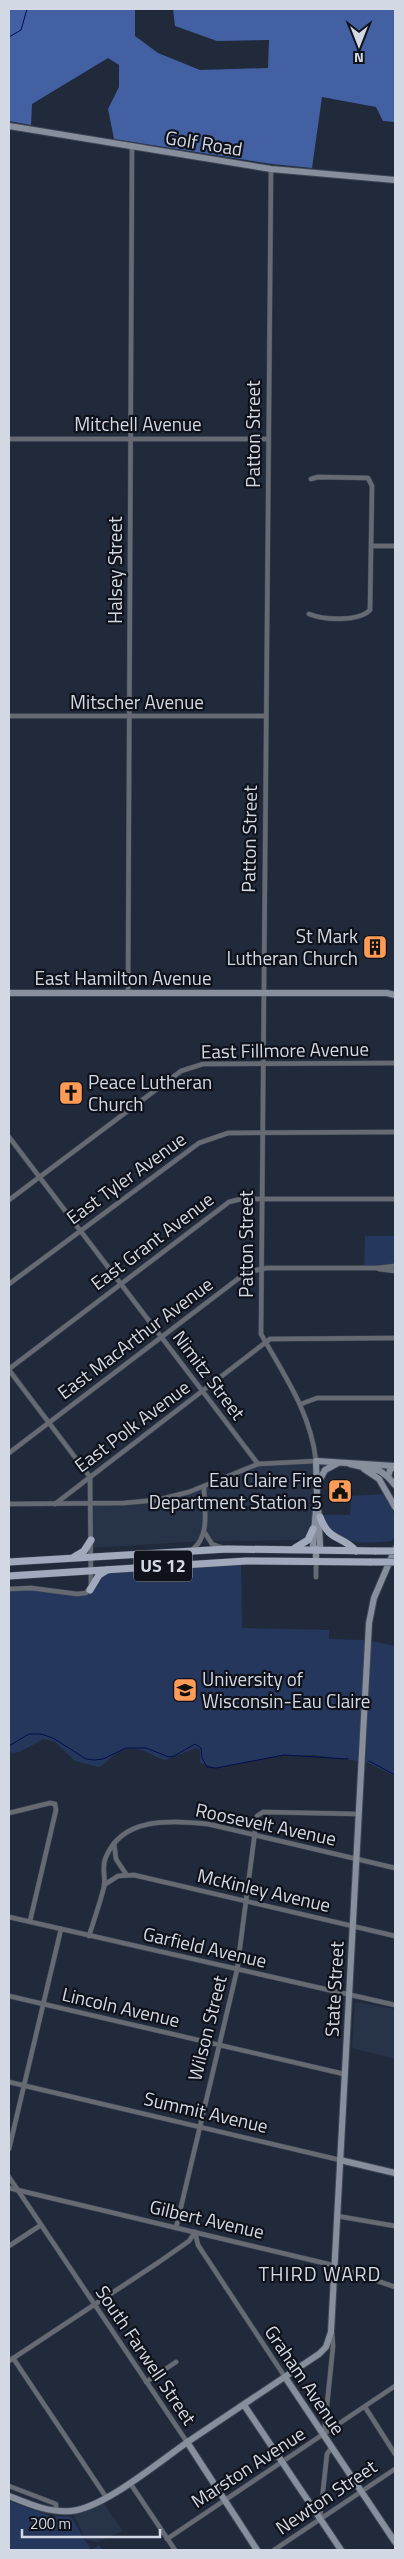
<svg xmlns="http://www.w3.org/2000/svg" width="404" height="2559" font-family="'Titillium Web',sans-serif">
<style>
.built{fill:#273349}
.green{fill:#26375d}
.forest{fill:#4260a2}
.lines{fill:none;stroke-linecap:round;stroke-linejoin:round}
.stream{stroke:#01104c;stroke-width:1}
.street-casing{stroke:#3d4656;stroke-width:5.5}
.secondary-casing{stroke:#3d4656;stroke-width:8}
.primary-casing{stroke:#3d4656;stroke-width:8}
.street{stroke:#656a73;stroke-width:4.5}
.secondary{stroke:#878e9c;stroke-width:6}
.primary{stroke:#a0aabc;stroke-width:7}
.primary-bridge-casing{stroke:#3d4656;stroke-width:8;stroke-linecap:butt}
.primary-bridge{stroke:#a0aabc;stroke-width:7}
.labels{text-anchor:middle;stroke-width:4.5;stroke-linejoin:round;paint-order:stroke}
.shield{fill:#0f121a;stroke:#989da7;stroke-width:1}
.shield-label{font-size:18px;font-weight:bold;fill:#d3d9e4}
.street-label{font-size:19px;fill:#d3d9e4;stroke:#0f121a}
.poi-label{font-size:19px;fill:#d3d9e4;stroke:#0f121a;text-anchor:end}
.neighbourhood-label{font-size:20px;letter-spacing:1px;fill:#d3d9e4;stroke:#0f121a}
</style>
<rect width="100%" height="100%" fill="#212a3b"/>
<!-- built -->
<g class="built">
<path d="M316,1461L314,1517L308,1540L209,1541L205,1534L202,1541L91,1548V1503L168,1498L258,1464Z"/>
<path d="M355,2002L395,2009V2059L352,2048Z"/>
<path d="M101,2500L123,2531L98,2542L86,2540L72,2511Z"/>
</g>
<!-- green -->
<g class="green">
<path d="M365,1236H395V1271L364,1268Z"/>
<path d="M384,1494C393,1508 401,1525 392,1541C367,1544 330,1546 323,1515H350L351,1496Z"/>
<path d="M241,1565L242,1628L329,1630V1639L365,1640L358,1761L314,1755H284L216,1768L200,1763V1750L196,1748L165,1760C147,1755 138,1741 115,1754C109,1758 106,1764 99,1767L75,1761L55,1742L44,1739L19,1752L12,1753L9,1750V1589L83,1594L109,1569Z"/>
<path d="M371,1641L395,1646V1776L366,1762Z"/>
<path d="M9,2501L50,2516L71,2517L91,2550L99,2545L102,2550H9Z"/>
</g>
<!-- forest -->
<path class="forest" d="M9,9H135V36L158,53L200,70L268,68L269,40L217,41L175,26L173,9H395V122L383,121L376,107L322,97L312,168L272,164L114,139L108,109L119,87V65L108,58L32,104L31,125L9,121Z"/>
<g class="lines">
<!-- stream -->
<g class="stream">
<path d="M9,37L21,30L27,9"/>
<path d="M9,1746L29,1734H41L53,1738L86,1759L94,1760L103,1759L126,1748H146L169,1757L174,1756L195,1744L201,1748L202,1758L207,1767L216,1768L284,1755L348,1759"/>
<path d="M369,1761L395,1775"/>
</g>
<defs>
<g id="street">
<path d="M9,439H268"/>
<path d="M372,546H395"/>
<path d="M309,614C324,620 358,622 370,610L372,486L368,478L318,477L311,479"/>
<path d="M9,716H265"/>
<path d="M128,993L132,147"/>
<path d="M9,1137L258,1464"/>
<path d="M9,1200L181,1071L203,1064L395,1063"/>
<path d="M379,1269L395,1271"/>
<path d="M9,1284L199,1143L228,1133L395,1132"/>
<path d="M9,1369L229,1202L241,1199H395"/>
<path d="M9,1370L90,1477L91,1586L86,1593L77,1594L31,1588L9,1589"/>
<path d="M301,1404L317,1398H395"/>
<path d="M9,1453L247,1272L267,1268H377L395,1266"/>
<path d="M9,1504L124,1503L157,1500L189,1492L258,1464L316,1461C311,1413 284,1375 261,1334L271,169"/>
<path d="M55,1504L270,1339L395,1338"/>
<path d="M205,1533L212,1544L223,1548"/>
<path d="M192,1550C211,1535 204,1509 204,1486"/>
<path d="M316,1577V1561"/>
<path d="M9,1813L50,1803L55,1804L56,1810L30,1921"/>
<path d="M114,1843L116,1859L126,1874"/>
<path d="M104,1885L118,1876L134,1875L395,1936"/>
<path d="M9,1917L395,2005"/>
<path d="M89,1936C94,1920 100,1903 104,1887C106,1877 101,1867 106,1857C123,1816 171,1821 208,1824L395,1868"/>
<path d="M9,1996L344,2074"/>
<path d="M9,2082L340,2160"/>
<path d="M9,2149L61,1929"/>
<path d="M9,2177L187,2442"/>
<path d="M9,2188L328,2264L395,2287"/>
<path d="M337,2216L395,2226"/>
<path d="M176,2228L237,1970L257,1816L263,1812L358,1814"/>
<path d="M195,2232L198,2245L285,2377"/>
<path d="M9,2246L41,2225"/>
<path d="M13,2358L106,2497"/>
<path d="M9,2361L159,2262L189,2241L195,2232"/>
<path d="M146,2382L176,2362"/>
<path d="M365,2407L395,2454"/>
<path d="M324,2435L333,2346L332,2332"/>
<path d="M130,2483L175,2550"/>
<path d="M9,2486L56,2504V2511"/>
<path d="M320,2518L327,2454L332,2447"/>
<path d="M167,2539L395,2386"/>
<path d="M274,2550L395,2469"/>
</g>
<g id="secondary">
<path d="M9,126L271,169L395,180"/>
<path d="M9,993H387L395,995"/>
<path d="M350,1464L380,1471L388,1477"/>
<path d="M395,1466L390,1470L388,1477L395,1485"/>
<path d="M364,1469L379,1479L395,1507"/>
<path d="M318,1483L325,1470L338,1463"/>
<path d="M316,1549L320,1546L318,1505"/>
<path d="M316,1561V1549L313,1546L317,1496L316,1461L395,1466"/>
<path d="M340,2160L395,2173"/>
<path d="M285,2377L395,2542"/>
<path d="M244,2405L341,2550"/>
<path d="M187,2442L257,2550"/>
<path d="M9,2496C29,2504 49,2513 71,2511C104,2508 160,2461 189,2441C232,2412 275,2383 319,2354L326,2347L331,2332L369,1623L374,1598L395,1549"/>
</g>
<g id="primary">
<path d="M320,1517C329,1542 342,1535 356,1551"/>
<path d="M295,1548L308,1540L313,1529"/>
<path d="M74,1557L84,1551L91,1540"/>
<path d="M9,1562L227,1549L376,1551"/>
<path d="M9,1576L246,1561L371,1562"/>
<path d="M90,1590L99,1575L107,1570"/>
</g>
</defs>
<!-- street casing -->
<use href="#street" class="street-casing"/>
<!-- secondary casing -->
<use href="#secondary" class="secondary-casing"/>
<!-- primary casing -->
<use href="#primary" class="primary-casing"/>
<!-- street -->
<use href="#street" class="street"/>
<!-- secondary -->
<use href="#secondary" class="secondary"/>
<!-- primary -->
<use href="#primary" class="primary"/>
<defs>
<g id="primary-bridge">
<path d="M376,1551H395"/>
<path d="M371,1562H395"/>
</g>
</defs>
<!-- primary-bridge casing -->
<use href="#primary-bridge" class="primary-bridge-casing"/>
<!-- primary-bridge -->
<use href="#primary-bridge" class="primary-bridge"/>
</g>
<!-- icons -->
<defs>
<symbol id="building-square" viewBox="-11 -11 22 22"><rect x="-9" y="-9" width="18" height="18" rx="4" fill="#fe9c57" stroke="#0f121a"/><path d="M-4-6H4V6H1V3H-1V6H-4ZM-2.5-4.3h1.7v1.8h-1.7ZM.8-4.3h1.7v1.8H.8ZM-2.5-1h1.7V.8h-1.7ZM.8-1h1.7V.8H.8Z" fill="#111"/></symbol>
<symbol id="church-square" viewBox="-11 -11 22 22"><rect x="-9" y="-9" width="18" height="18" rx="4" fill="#fe9c57" stroke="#0f121a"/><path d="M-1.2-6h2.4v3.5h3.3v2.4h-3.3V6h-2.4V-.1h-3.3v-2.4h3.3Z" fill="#111"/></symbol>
<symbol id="civic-square" viewBox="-11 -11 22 22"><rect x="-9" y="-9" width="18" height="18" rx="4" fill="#fe9c57" stroke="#0f121a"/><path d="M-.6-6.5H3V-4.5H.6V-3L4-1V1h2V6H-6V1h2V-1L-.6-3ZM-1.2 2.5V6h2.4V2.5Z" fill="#111"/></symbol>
<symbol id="university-square" viewBox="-11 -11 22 22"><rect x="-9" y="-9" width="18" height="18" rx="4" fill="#fe9c57" stroke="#0f121a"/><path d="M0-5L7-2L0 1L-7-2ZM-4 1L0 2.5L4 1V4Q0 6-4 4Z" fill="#111"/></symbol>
</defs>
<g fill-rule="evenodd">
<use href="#building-square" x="361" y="933" width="28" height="28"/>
<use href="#church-square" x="57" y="1079" width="28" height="28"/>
<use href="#civic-square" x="326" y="1477" width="28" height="28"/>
<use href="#university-square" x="171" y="1676" width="28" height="28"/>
</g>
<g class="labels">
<!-- shield labels -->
<rect class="shield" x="134" y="1550.5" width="58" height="31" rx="4"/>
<g class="shield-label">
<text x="163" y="1572">US 12</text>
</g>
<!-- street labels -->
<g class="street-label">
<text transform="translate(204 143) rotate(9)" y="7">Golf Road</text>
<text x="138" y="431">Mitchell Avenue</text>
<text transform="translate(253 434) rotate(-90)" y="7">Patton Street</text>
<text transform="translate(115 570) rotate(-90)" y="7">Halsey Street</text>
<text x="137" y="709">Mitscher Avenue</text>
<text transform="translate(249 839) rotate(-89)" y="7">Patton Street</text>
<text x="123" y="985">East Hamilton Avenue</text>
<text transform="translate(285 1050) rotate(-1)" y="7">East Fillmore Avenue</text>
<text transform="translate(126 1178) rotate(-36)" y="7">East Tyler Avenue</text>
<text transform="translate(152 1241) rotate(-37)" y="7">East Grant Avenue</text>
<text transform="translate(246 1244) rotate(-90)" y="7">Patton Street</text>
<text transform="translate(135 1338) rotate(-37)" y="7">East MacArthur Avenue</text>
<text transform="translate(209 1375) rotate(53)" y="7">Nimitz Street</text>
<text transform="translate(132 1426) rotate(-37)" y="7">East Polk Avenue</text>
<text transform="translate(266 1824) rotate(12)" y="7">Roosevelt Avenue</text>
<text transform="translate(264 1890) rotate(13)" y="7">McKinley Avenue</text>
<text transform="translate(205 1947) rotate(13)" y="7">Garfield Avenue</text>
<text transform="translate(334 1989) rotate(-87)" y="7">State Street</text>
<text transform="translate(121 2007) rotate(13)" y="7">Lincoln Avenue</text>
<text transform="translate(207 2028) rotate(-76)" y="7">Wilson Street</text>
<text transform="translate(206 2112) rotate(13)" y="7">Summit Avenue</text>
<text transform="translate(207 2219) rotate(13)" y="7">Gilbert Avenue</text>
<text transform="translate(146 2355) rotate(56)" y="7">South Farwell Street</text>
<text transform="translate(305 2380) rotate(56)" y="7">Graham Avenue</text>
<text transform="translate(248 2467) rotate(-33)" y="7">Marston Avenue</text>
<text transform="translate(326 2497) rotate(-34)" y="7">Newton Street</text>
</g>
<!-- poi labels -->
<g class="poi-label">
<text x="358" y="943">St Mark<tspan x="358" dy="22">Lutheran Church</tspan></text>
<text x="88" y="1089" text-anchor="start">Peace Lutheran<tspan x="88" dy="22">Church</tspan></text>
<text x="322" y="1487">Eau Claire Fire<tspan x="322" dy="22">Department Station 5</tspan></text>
<text x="202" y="1686" text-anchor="start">University of<tspan x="202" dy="22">Wisconsin-Eau Claire</tspan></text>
</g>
<!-- neighbourhood labels -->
<g class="neighbourhood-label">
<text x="320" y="2281">THIRD WARD</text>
</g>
</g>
<!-- border -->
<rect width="404" height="2559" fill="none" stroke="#d3d9e4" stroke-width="20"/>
<!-- north arrow -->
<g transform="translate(359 45) rotate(180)" stroke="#0f121a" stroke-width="4" paint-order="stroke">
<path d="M0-4L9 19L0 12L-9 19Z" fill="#d3d9e4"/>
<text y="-8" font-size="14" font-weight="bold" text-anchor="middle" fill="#d3d9e4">N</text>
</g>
<!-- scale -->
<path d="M22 2529v8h138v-8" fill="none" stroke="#d3d9e4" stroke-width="2.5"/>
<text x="30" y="2529" font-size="15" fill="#d3d9e4" stroke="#0f121a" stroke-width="4" paint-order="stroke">200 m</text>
</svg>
